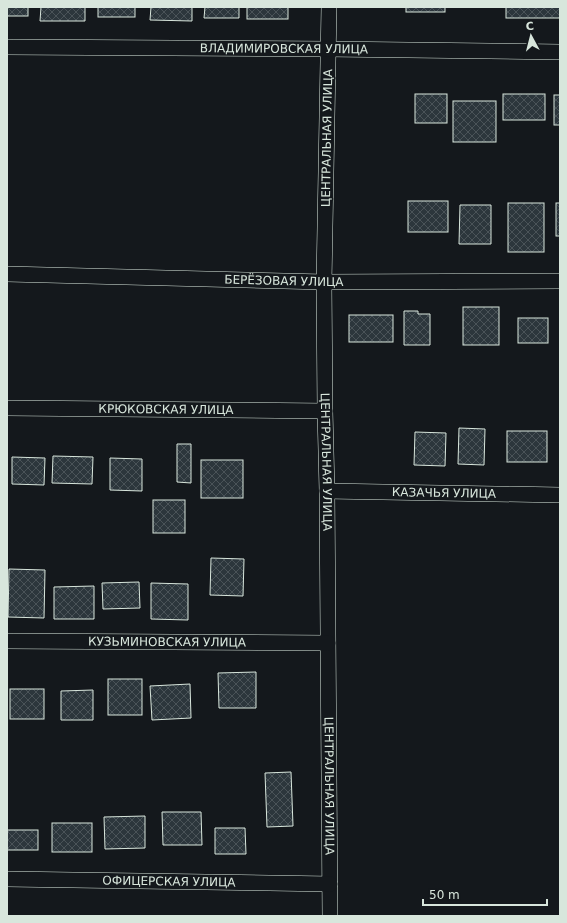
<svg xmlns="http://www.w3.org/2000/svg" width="567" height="923" font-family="'DejaVu Sans',sans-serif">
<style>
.building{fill:url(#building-cross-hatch);stroke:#d8e6dc}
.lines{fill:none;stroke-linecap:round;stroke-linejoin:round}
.minor-casing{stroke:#d8e6dc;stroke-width:16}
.minor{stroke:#14181c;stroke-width:15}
.labels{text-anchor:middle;stroke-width:3;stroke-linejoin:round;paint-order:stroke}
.street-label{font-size:12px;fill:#d8e6dc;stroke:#14181c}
</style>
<defs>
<pattern id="building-cross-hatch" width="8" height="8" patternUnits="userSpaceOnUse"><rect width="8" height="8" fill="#2c363c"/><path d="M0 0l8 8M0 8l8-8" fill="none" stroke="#4a5358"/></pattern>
</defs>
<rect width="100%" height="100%" fill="#14181c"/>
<!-- building -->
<g class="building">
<rect x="7" y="7" width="21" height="9"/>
<path d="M41,7H85V21H40Z"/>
<rect x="98" y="7" width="37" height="10"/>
<path d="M151,7H192V21L150,20Z"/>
<path d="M205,7H239V18H204Z"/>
<rect x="247" y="7" width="41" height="12"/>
<rect x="406" y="7" width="39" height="5"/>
<rect x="506" y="7" width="54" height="11"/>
<rect x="415" y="94" width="32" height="29"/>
<rect x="503" y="94" width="42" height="26"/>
<rect x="554" y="95" width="6" height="30"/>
<rect x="453" y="101" width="43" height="41"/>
<rect x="408" y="201" width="40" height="31"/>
<rect x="508" y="203" width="36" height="49"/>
<rect x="556" y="203" width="4" height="33"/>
<path d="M460,205H491V244H459Z"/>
<rect x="463" y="307" width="36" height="38"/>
<path d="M404,311H418V314H430V345H404Z"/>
<rect x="349" y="315" width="44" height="27"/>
<rect x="518" y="318" width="30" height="25"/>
<path d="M459,428L485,429L484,465L458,464Z"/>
<rect x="507" y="431" width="40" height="31"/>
<path d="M415,432L446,433L445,466L414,465Z"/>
<path d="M177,444H191V483L177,482Z"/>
<path d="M53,456L93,457L92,484L52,483Z"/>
<path d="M12,457L45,458L44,485L12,484Z"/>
<path d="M110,458L142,459V491L110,490Z"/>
<rect x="201" y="460" width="42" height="38"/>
<rect x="153" y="500" width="32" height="33"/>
<path d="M211,558L244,559L243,596L210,595Z"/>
<path d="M9,569L45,570L44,618L8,617Z"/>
<path d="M139,582L140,608L103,609L102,583Z"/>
<path d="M151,583L188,584V620L151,619Z"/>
<path d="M94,586V619H54V587Z"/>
<path d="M256,672V708H219L218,673Z"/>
<rect x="108" y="679" width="34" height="36"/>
<path d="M190,684L191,718L152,720L150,686Z"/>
<rect x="10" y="689" width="34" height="30"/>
<path d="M93,690V720H61V691Z"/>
<path d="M291,772L293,826L267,827L265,773Z"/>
<path d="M162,812H201L202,845H163Z"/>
<path d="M145,816V848L105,849L104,817Z"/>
<rect x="52" y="823" width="40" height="29"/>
<path d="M215,828H245L246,854H215Z"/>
<rect x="7" y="830" width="31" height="20"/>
</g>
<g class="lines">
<defs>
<g id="minor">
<path id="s1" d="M329,7L324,282L325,411L327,491L330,916"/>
<path id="s2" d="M7,47L328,49L560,52"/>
<path id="s3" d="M7,274L324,282L560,281"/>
<path id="s4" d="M7,408L325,411"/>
<path id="s5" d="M327,491L560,495"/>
<path id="s6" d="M7,641L328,643"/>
<path id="s7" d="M7,879L330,884"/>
</g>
</defs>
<!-- minor casing -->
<use href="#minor" class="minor-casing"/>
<!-- minor -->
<use href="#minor" class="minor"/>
</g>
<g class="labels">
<!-- street labels -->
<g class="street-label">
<text dy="4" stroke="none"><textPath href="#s2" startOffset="277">ВЛАДИМИРОВСКАЯ УЛИЦА</textPath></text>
<text transform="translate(327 138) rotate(-89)" y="4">ЦЕНТРАЛЬНАЯ УЛИЦА</text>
<text dy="4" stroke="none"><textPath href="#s3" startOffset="277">БЕРЁЗОВАЯ УЛИЦА</textPath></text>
<text dy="4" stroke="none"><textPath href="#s4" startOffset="159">КРЮКОВСКАЯ УЛИЦА</textPath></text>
<text dy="4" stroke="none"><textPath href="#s1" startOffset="455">ЦЕНТРАЛЬНАЯ УЛИЦА</textPath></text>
<text dy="4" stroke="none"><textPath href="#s5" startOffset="117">КАЗАЧЬЯ УЛИЦА</textPath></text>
<text dy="4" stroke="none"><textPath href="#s6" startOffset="160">КУЗЬМИНОВСКАЯ УЛИЦА</textPath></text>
<text dy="4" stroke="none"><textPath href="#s1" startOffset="779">ЦЕНТРАЛЬНАЯ УЛИЦА</textPath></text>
<text dy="4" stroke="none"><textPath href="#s7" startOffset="162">ОФИЦЕРСКАЯ УЛИЦА</textPath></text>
</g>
</g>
<!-- border -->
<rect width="567" height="923" fill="none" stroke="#d8e6dc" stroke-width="16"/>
<!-- north arrow -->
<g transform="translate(531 36) rotate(353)" stroke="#14181c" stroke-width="3" paint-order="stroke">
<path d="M0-3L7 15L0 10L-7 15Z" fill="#d8e6dc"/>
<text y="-6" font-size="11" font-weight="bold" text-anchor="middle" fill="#d8e6dc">С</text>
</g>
<!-- scale -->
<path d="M423 899v6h124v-6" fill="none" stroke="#d8e6dc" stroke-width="2"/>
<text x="429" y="899" font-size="12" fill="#d8e6dc" stroke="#14181c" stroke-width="3" paint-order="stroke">50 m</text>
</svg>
